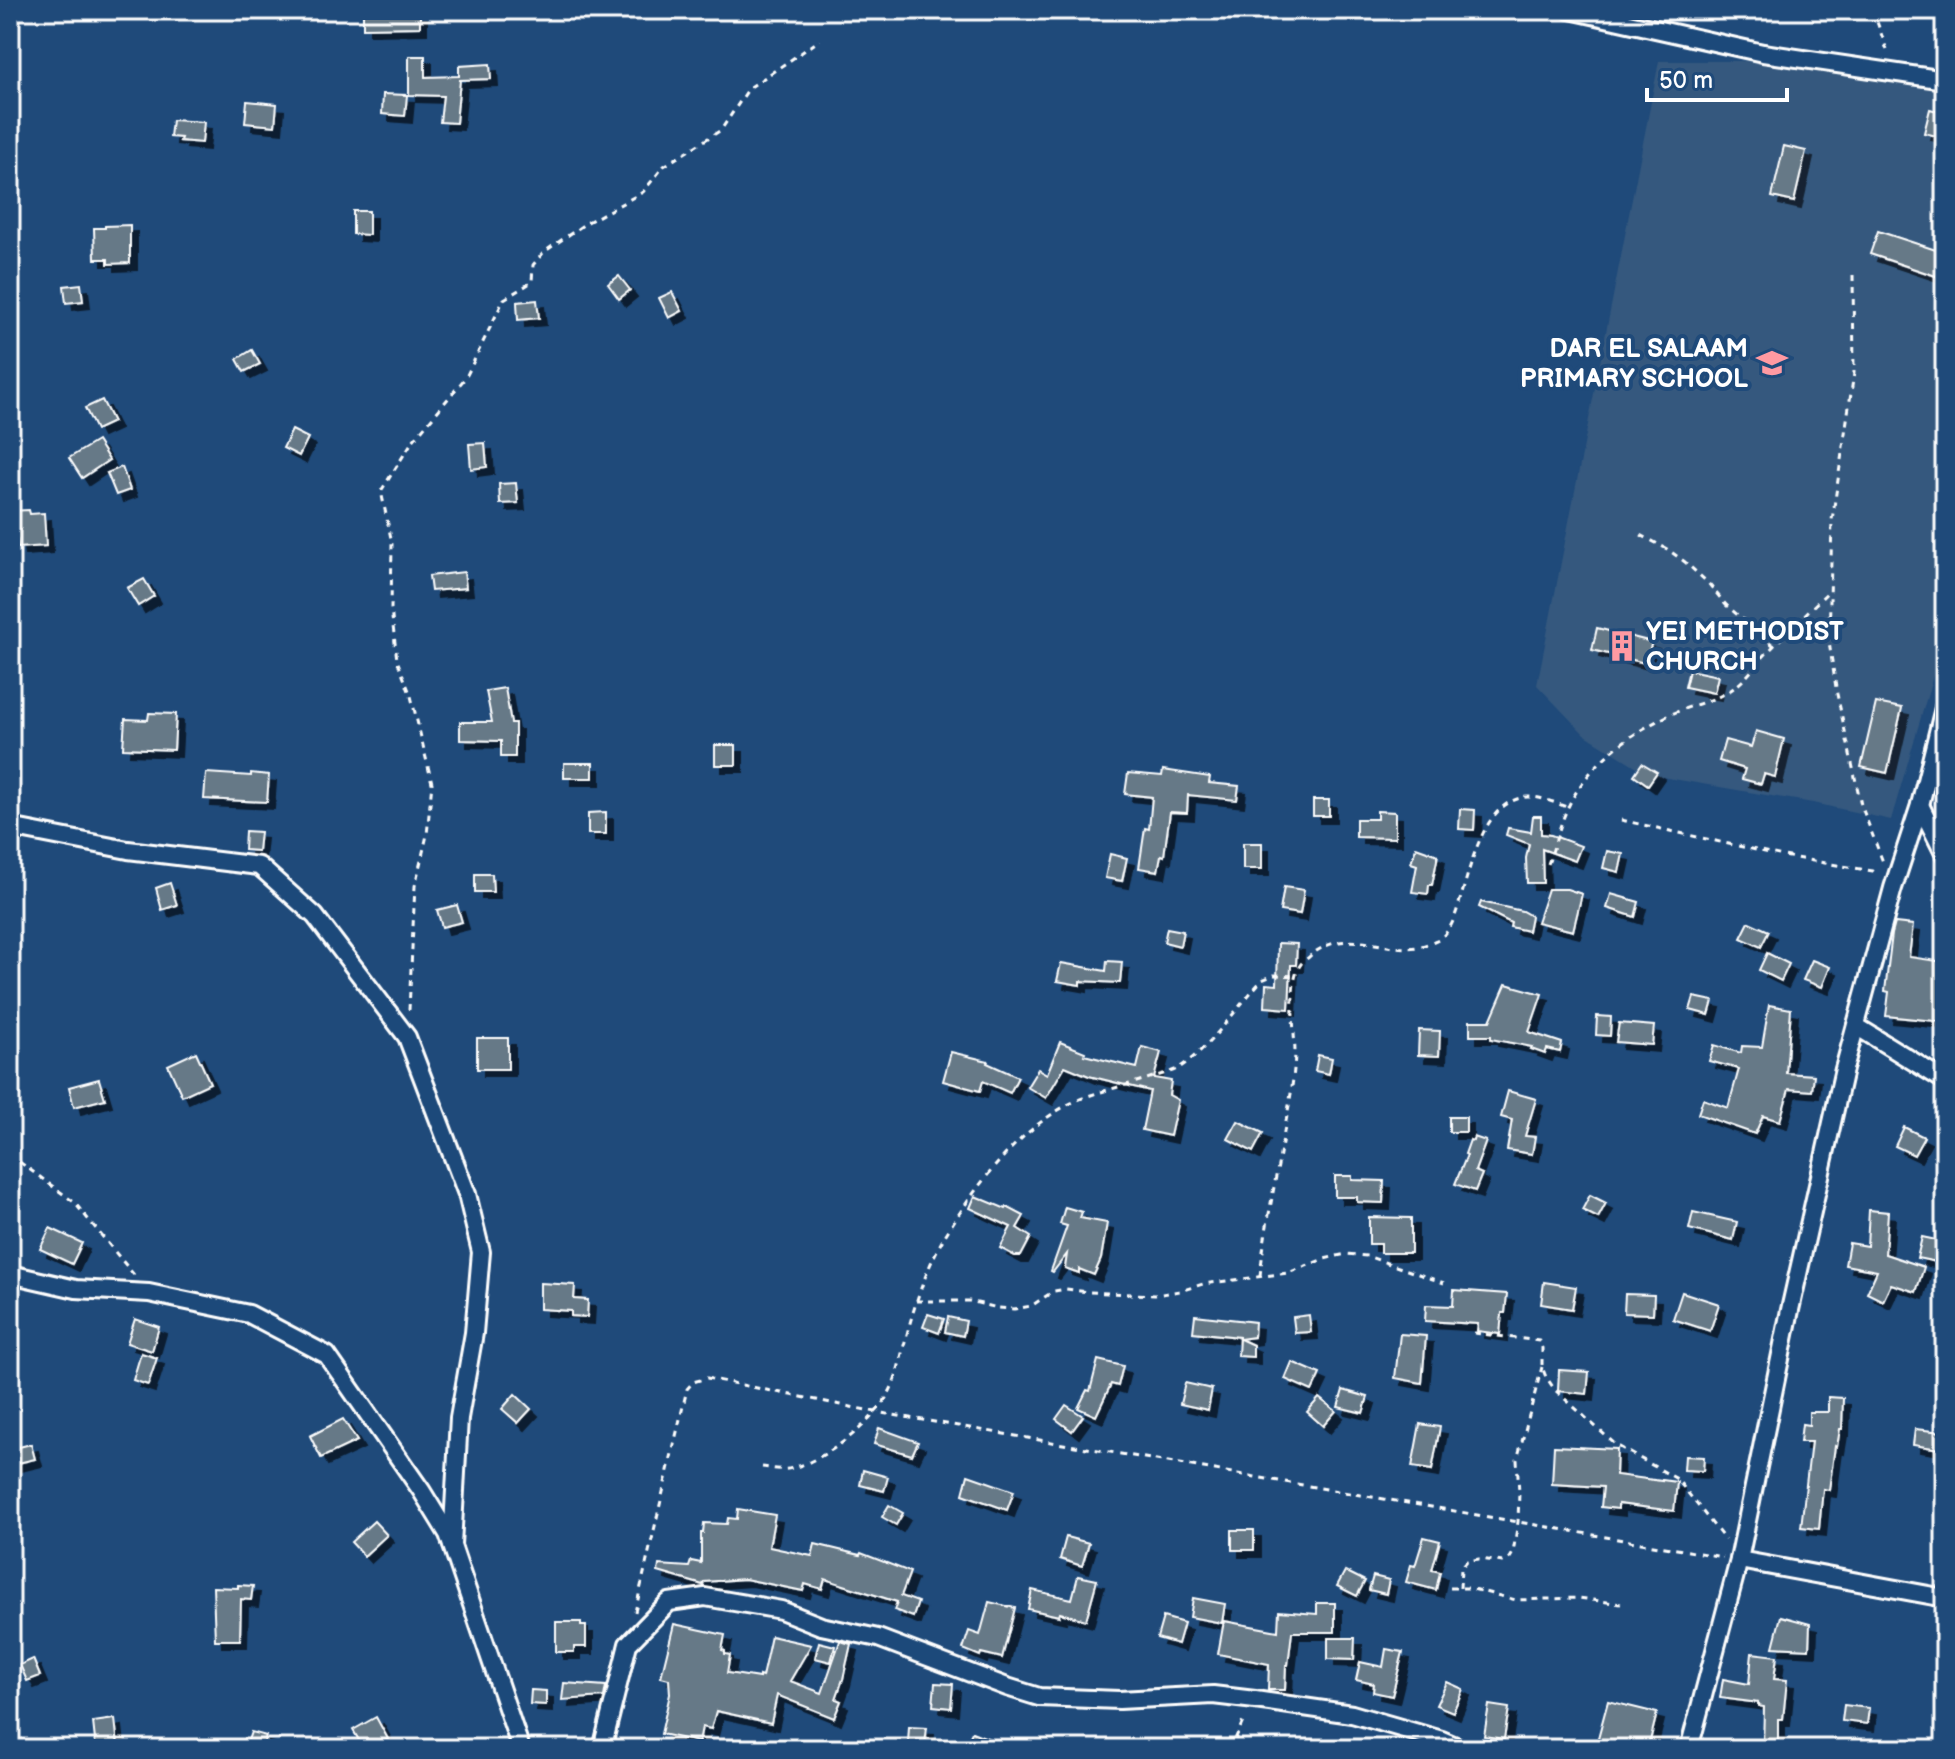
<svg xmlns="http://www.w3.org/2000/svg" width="1955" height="1759" font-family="'Balsamiq Sans',sans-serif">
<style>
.built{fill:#34587e}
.building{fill:#667987;stroke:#fff;stroke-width:2;filter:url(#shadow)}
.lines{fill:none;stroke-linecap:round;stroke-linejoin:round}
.minor-casing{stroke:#fff;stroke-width:22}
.path{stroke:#fff;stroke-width:3;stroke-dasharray:6 6;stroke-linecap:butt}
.minor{stroke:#1f4a7a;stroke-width:16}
.labels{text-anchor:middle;stroke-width:8;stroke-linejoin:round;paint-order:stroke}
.poi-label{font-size:26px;font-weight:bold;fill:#fff;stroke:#1f4a7a;text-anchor:end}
</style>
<defs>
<filter id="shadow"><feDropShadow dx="7" dy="7" stdDeviation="0" flood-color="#0009"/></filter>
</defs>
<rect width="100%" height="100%" fill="#1f4a7a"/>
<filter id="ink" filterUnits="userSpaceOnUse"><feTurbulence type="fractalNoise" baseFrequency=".0125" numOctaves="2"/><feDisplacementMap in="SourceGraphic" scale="16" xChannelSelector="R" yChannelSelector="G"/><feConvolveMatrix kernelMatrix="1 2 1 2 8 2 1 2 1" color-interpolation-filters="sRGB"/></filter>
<g filter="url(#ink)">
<!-- built -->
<path class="built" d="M1659,61H1745L1915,84L1945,92V635L1891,820L1813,803L1650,775L1584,734L1537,685Z"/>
<!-- building -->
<g class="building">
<path d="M403,12H420V27L363,28V13Z"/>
<path d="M409,56H425V77L459,76V66L490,64L491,79L460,80L456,123L440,122L443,96L409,95Z"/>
<path d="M383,94L407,95L405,116L382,114Z"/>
<path d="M247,101L277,104L275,126L245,123Z"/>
<path d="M1930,109L1945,113V138L1924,133Z"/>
<path d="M172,120L204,122L202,143L180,141L181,138L170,137Z"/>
<path d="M1784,146L1806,151L1794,202L1772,197Z"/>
<path d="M353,211H369V235L353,234Z"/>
<path d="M130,225V263L108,264V259H95L94,228H105V226Z"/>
<path d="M1878,231L1945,253V279L1870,254Z"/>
<path d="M619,276L630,290L619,299L608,284Z"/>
<path d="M81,284L83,301L66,303L64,286Z"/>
<path d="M672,292L682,311L669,318L659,298Z"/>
<path d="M537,300L539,318L518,320L517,302Z"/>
<path d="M252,350L260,364L244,372L237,359Z"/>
<path d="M102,400L113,422L96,430L85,408Z"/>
<path d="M292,430L308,438L299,456L283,448Z"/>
<path d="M97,441L109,460L82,478L69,458Z"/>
<path d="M485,443L487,467L471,469L469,444Z"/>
<path d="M122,467L130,490L116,495L107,473Z"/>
<path d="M516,483L518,503L500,504L499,484Z"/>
<path d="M29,510L30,514L44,513L46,546L18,548L17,540L10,541V511Z"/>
<path d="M464,572L466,588L431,591L429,576Z"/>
<path d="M144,579L154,596L138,606L127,588Z"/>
<path d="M1597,628L1652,642L1645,663L1592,650Z"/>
<path d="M1689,670L1718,676L1714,693L1685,687Z"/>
<path d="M505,688L511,723H515V757H501V741L460,740V722H492L486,691Z"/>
<path d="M1876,703L1902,708L1887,773L1861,767Z"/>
<path d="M149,713L176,714L174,750L123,748L125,719L148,720Z"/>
<path d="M1756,731L1784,739L1775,777L1764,774L1761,784L1742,779L1745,769L1719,761L1725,740L1751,747Z"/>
<rect x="715" y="745" width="21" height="20"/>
<rect x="564" y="763" width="29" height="15"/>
<path d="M1642,763L1657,772L1648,785L1634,775Z"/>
<path d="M1163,770L1210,777L1209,783L1239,786L1237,800L1188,795L1187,813L1170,812L1164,856L1161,855L1158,871L1139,868L1145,828L1149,829L1152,797L1125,794L1128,773L1162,776Z"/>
<path d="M206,773L251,776V773L269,775L267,802L204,799Z"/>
<rect x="1313" y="800" width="16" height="16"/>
<path d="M1460,809L1475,810L1474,830L1459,829Z"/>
<path d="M1377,811L1395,812V838L1356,837V819H1377Z"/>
<path d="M606,812V834H588V813Z"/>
<path d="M1533,816H1541V834L1551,835L1581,846L1575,861L1542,849L1543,883H1527L1526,858L1529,844L1506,835L1508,828L1531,832Z"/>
<path d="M245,831L260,832L258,851L244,850Z"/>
<rect x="1243" y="843" width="19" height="26"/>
<path d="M1416,847L1438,855L1432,885H1429L1428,894L1412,892L1417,865L1411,863Z"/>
<path d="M1607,851L1623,854L1619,872L1603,868Z"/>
<path d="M1110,854L1127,858L1122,881L1105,878Z"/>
<path d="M475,874H492L493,892H475Z"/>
<path d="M170,883L177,905L162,910L156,888Z"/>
<path d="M1284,887L1304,890L1300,914L1280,911Z"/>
<path d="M1548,889H1567L1582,894L1573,931L1537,922Z"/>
<path d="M1611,894L1639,902L1635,917L1607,908Z"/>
<path d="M1481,902L1522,911L1531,916L1528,931L1510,927L1511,923L1479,907Z"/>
<path d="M457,905L462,922L442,927L437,910Z"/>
<path d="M1749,922L1769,931L1761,947L1741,938Z"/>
<path d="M1895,923L1913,925L1909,957L1945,962L1943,1001H1945V1022L1886,1016L1889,992L1885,991L1892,934Z"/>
<path d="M1167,928L1183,931L1180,946L1164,942Z"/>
<path d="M1278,943L1297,944L1296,965H1291L1289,1009L1265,1007L1266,984L1277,985Z"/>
<path d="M1767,953L1789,964L1781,981L1759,970Z"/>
<path d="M1812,960L1830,967L1822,987L1803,980Z"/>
<path d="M1107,961L1122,962L1120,983L1080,981V985L1057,981L1061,963L1106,971Z"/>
<path d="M1506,984L1542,994L1529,1032L1562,1043L1560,1052L1547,1049L1545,1054L1531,1049L1532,1047L1491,1039V1036H1470V1021H1490Z"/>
<path d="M1694,997L1713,1001L1709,1015L1690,1010Z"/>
<path d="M1769,1005L1791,1009L1786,1073L1814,1075L1812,1091L1789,1089L1780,1121L1763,1116L1755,1134L1698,1114L1703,1099L1728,1108L1739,1069L1709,1061L1714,1045L1741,1053L1742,1046L1762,1047Z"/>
<path d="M1597,1016L1611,1017L1610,1036L1596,1035Z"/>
<path d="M1619,1023L1654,1026L1652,1045L1616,1042Z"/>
<path d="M1419,1030L1440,1031L1439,1056L1418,1055Z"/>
<rect x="477" y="1038" width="31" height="31"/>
<path d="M1060,1042L1085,1052L1084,1055L1137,1068L1142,1047L1161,1052L1154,1078L1171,1081L1169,1095L1178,1100L1170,1136L1142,1130L1150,1091L1089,1076L1065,1066L1046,1098L1027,1087L1038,1069L1047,1074Z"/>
<path d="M196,1052L210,1083L182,1096L168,1065Z"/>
<path d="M951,1052L988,1061L987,1063L1018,1077L1010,1093L983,1081L980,1091L943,1081Z"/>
<path d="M1318,1055L1332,1058L1329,1074L1315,1071Z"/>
<path d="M99,1079L105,1099L74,1107L69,1087Z"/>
<path d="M1508,1091L1536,1099L1525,1136L1535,1137L1532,1154L1507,1150L1512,1120L1501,1117Z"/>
<rect x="1449" y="1117" width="17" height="15"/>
<path d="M1238,1121L1263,1133L1253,1152L1228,1139Z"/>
<path d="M1904,1127L1924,1137L1914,1155L1895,1146Z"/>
<path d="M1474,1137L1486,1141L1475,1171L1482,1174L1475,1191L1455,1184L1467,1155L1465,1154L1470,1140L1473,1141Z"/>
<path d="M1335,1176H1352V1180L1384,1181L1383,1203L1357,1202V1197H1335Z"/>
<path d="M1590,1195L1606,1203L1598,1218L1582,1210Z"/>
<path d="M975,1196L1006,1209L1007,1207L1024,1216L1017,1228L1031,1237L1021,1256H1015L1000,1248L1011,1227L970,1208Z"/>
<path d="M1065,1207L1082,1212L1080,1218L1107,1223L1101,1259L1094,1275L1079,1269V1273L1065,1268L1067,1254L1053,1272L1051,1271L1067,1226L1060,1224Z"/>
<path d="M1869,1210L1888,1212L1885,1254L1924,1267L1916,1292L1891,1284L1883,1301L1867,1293L1877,1271L1845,1265L1849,1243L1867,1246Z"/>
<path d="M1693,1212L1737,1222L1733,1240L1689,1229Z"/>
<path d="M1369,1217L1411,1218V1253H1381V1244H1369Z"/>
<path d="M50,1228L82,1243L72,1264L40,1249Z"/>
<path d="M1922,1237L1941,1241L1937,1262L1917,1258Z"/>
<path d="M1544,1282L1576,1287L1572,1309L1541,1304Z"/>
<path d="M540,1283L575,1285L574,1299L588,1300L587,1317L571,1316V1311L540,1309Z"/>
<path d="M1454,1290L1507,1294L1505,1313H1502L1500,1334L1477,1331L1478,1324L1425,1321L1426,1305L1453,1306Z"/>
<path d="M1682,1292L1719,1304L1710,1331L1673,1319Z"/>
<path d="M1625,1294L1654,1295L1653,1314L1624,1313Z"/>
<path d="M928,1314L944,1319L939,1333L923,1327Z"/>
<path d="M1195,1315L1255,1322L1254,1337L1240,1339L1253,1345V1357L1238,1356L1239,1337L1193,1332Z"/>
<path d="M1309,1315L1311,1332L1295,1333L1293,1317Z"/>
<path d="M948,1317L966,1321L963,1336L945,1332Z"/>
<path d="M135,1319L159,1327L152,1351L127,1343Z"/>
<path d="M1400,1334L1426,1336L1422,1383L1395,1378Z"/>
<path d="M141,1353L157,1358L148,1385L133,1380Z"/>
<path d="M1098,1360L1123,1366L1118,1386L1111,1384L1096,1416L1078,1408L1087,1390L1090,1391Z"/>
<path d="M1292,1362L1320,1374L1312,1391L1285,1379Z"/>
<path d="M1559,1370L1589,1372L1587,1394L1558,1391Z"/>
<path d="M1185,1383L1212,1389L1208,1410L1180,1404Z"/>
<path d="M1343,1390L1368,1397L1363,1413L1338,1407Z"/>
<path d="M515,1394L531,1409L518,1423L502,1409Z"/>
<path d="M1828,1397L1843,1398L1842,1429H1840L1837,1447L1835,1446L1829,1490L1823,1489L1819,1529L1801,1527L1811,1442H1800L1802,1424L1809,1425V1412H1828Z"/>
<path d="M1319,1398L1336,1411L1323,1426L1307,1412Z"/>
<path d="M1066,1405L1083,1416L1072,1431L1056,1419Z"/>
<path d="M343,1419L357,1441L321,1458L310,1436Z"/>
<path d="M1420,1424L1440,1427L1432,1470L1412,1467Z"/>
<path d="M879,1428L918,1442L912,1455L874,1444Z"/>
<path d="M1915,1429L1942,1432L1940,1449L1913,1445Z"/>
<path d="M31,1444L35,1459L14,1464L11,1449Z"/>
<path d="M1554,1446L1617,1449L1616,1475L1662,1481V1480L1677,1482L1674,1511L1618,1504V1509L1601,1507L1603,1487L1552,1484Z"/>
<path d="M1685,1456L1704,1457L1703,1471L1684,1470Z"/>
<path d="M863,1470L888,1477L884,1491L860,1485Z"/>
<path d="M968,1475L1014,1491L1007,1510L963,1494Z"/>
<path d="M889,1505L903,1513L896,1525L882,1517Z"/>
<path d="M738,1509L775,1515L769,1547L812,1556L815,1544L860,1555L861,1553L910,1572L901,1596L918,1602L913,1617L894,1610L897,1602L825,1579L822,1589L805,1584L803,1591L745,1579L704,1582L703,1585L658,1572L659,1565L689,1567L691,1561L701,1563V1533H703L704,1523L727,1524L728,1518L737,1519Z"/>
<path d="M374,1521L387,1535L364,1556L351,1542Z"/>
<rect x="1232" y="1530" width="22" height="20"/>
<path d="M1066,1537L1089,1543L1082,1566L1060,1559Z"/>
<path d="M1424,1537L1440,1541L1432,1570L1440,1572L1436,1590L1406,1582L1411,1565L1415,1566Z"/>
<path d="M1345,1571L1365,1581L1357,1596L1337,1586Z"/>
<path d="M1078,1576L1097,1580L1086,1620L1060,1613L1059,1616L1028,1609L1032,1590L1072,1599Z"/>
<path d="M1373,1576L1389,1580L1386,1594L1369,1590Z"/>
<path d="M238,1585L253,1586L251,1600L241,1599L240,1640H215L213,1587L238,1588Z"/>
<path d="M1193,1598L1225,1604L1222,1623L1190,1617Z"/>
<path d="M989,1602L1015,1608L1002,1658L981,1653L980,1656L963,1649L969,1631L980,1635Z"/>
<path d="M1317,1603H1335V1632H1292L1288,1665H1286L1285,1690H1268L1269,1664L1218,1654L1224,1621L1278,1631L1279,1611L1317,1614Z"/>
<path d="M1781,1616L1810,1624L1809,1649L1773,1647Z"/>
<path d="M1163,1617L1184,1623L1178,1644L1157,1638Z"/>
<path d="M556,1622H581V1626H586V1647H574V1652H556Z"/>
<path d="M674,1624L725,1635L722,1650L725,1651V1654L730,1655L727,1673L759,1678V1676L762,1677L771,1636L811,1645L790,1681L822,1693L840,1641L851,1644L843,1679L836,1699L841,1701L834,1718L777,1695L771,1723L716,1711L711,1729L702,1727L699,1742L661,1734L670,1694L669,1679L661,1677Z"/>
<path d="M1328,1638H1355L1354,1660L1328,1659Z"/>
<path d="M819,1642L835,1646L831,1662L815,1658Z"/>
<path d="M1386,1649L1403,1652L1392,1696L1373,1692L1374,1684L1356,1680L1360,1662L1383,1667Z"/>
<path d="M1752,1653L1777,1656L1774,1679L1787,1680L1783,1719H1778V1749H1763L1764,1707L1758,1706V1703L1720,1698L1723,1679L1749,1684Z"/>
<path d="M33,1659L40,1676L27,1681L20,1665Z"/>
<path d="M1447,1682L1463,1689L1453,1712L1436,1705Z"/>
<path d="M564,1683L606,1686L604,1697L562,1700Z"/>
<path d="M935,1683L953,1684L951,1708L933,1706Z"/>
<path d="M531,1690L546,1691V1705L530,1704Z"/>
<path d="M1608,1701L1657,1713L1648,1749H1595Z"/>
<path d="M1489,1705L1509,1708L1504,1739L1484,1736Z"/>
<path d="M1844,1705L1869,1708L1867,1724L1842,1721Z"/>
<path d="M376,1717L388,1739L370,1749H364L353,1730Z"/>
<path d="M115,1719L118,1746L96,1749L93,1722Z"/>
<path d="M909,1727L927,1728L925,1744L908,1743Z"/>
<path d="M251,1732L266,1736L262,1749L246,1746Z"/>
<path d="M972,1732L1013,1748V1749H964Z"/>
</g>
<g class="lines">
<defs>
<g id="minor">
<path d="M1570,10L1763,53L1945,80"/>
<path d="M1920,805L1945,855"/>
<path d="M10,827L128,850L259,866L315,916L407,1037L467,1194L481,1252L474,1333L459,1418L452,1545"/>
<path d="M1856,1026L1945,1081"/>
<path d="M10,1274L76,1289L149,1293L249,1314L327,1355L421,1490L448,1534L521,1749"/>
<path d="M1739,1560L1945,1598"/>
<path d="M602,1749L628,1644L669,1602L705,1597L781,1610L821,1626L878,1638L1007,1687L1039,1697L1119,1700L1213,1695L1255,1700L1352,1714L1442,1740L1463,1749"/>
<path d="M1689,1749L1739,1560L1790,1310L1844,1069L1893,888L1920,805L1945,704"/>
</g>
</defs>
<!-- minor casing -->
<use href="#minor" class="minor-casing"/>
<!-- path -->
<g class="path">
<path d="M1876,10V19L1888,53"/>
<path d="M1853,275L1854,373L1832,520L1829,642L1837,694L1861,805L1883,862"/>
<path d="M1641,535L1667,549L1685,562L1708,583L1726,605L1774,646"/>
<path d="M1621,820L1783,856L1873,871L1878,875"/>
<path d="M1548,864C1555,845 1560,823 1569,805C1590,762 1634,729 1679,711C1698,703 1718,700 1735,687C1746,679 1755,666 1765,655C1786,633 1808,611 1830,590"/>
<path d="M409,1010L415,886L427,835L432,783L411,696L397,660L391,609L392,543L381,491L412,442L466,377L504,299L532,282L533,265L544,252L586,223L643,192L664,166L721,130L749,88L820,40"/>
<path d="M10,1155L74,1202L134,1275"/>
<path d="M1260,1276C1265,1226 1277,1176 1285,1126C1290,1102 1294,1078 1295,1054C1295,1031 1287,982 1301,964C1303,961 1307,959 1310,956C1351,921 1393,962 1432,942C1436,940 1440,939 1443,936C1453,927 1457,910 1461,897C1471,865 1484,800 1527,797C1540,796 1555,803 1567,807"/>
<path d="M916,1301H969L998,1308L1014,1309L1031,1306L1054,1291L1066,1289L1088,1292L1155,1295L1180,1291L1203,1284L1288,1273L1324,1259L1346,1254L1367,1256L1444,1283"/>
<path d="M1474,1333L1539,1341L1542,1348V1367L1546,1377L1555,1390L1616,1445L1677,1479L1725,1540"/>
<path d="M762,1467C771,1468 782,1471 792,1468C826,1460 875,1422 890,1391C898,1375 901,1355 906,1338C916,1299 929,1260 951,1226C984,1175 1032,1114 1091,1095C1113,1088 1135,1083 1156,1076C1163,1074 1172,1072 1179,1068C1212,1046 1235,1009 1262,980L1274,975L1296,976"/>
<path d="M1450,1588H1469L1516,1600L1579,1598L1621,1604"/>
<path d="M1460,1588L1461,1568L1467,1561L1479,1559L1503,1562L1510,1558L1513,1553L1518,1522L1519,1492L1517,1460L1542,1367"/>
<path d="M635,1612L687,1389L693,1382L707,1378L876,1412L1723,1557"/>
<path d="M1229,1749L1233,1744L1245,1717"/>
</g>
<!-- minor -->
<use href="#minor" class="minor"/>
</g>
</g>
<!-- icons -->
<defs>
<symbol id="school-bare" viewBox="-9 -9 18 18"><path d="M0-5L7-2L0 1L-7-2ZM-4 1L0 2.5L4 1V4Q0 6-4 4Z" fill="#ff9aa2" stroke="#1f4a7a" stroke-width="2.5" paint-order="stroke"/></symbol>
<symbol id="building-bare" viewBox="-9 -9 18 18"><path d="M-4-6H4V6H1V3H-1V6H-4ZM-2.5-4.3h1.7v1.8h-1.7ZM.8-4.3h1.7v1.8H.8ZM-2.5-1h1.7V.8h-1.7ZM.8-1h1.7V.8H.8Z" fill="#ff9aa2" stroke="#1f4a7a" stroke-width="2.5" paint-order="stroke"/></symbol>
</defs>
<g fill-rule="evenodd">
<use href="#school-bare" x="1750" y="341" width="44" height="44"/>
<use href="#building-bare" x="1600" y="624" width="44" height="44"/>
</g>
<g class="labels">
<!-- poi labels -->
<g class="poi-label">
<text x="1748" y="357">DAR EL SALAAM<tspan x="1748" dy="30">PRIMARY SCHOOL</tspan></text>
<text x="1646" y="640" text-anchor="start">YEI METHODIST<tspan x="1646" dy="30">CHURCH</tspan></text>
</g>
</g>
<!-- margin -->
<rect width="1955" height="1759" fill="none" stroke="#1f4a7a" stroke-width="40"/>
<rect x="20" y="20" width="1915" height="1719" fill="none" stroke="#fff" stroke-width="3" filter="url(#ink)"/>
<!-- scale -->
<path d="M1647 88v12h140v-12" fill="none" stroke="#ffffff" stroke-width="4"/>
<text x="1659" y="88" font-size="24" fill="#ffffff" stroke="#1f4a7a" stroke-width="6" paint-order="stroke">50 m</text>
</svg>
